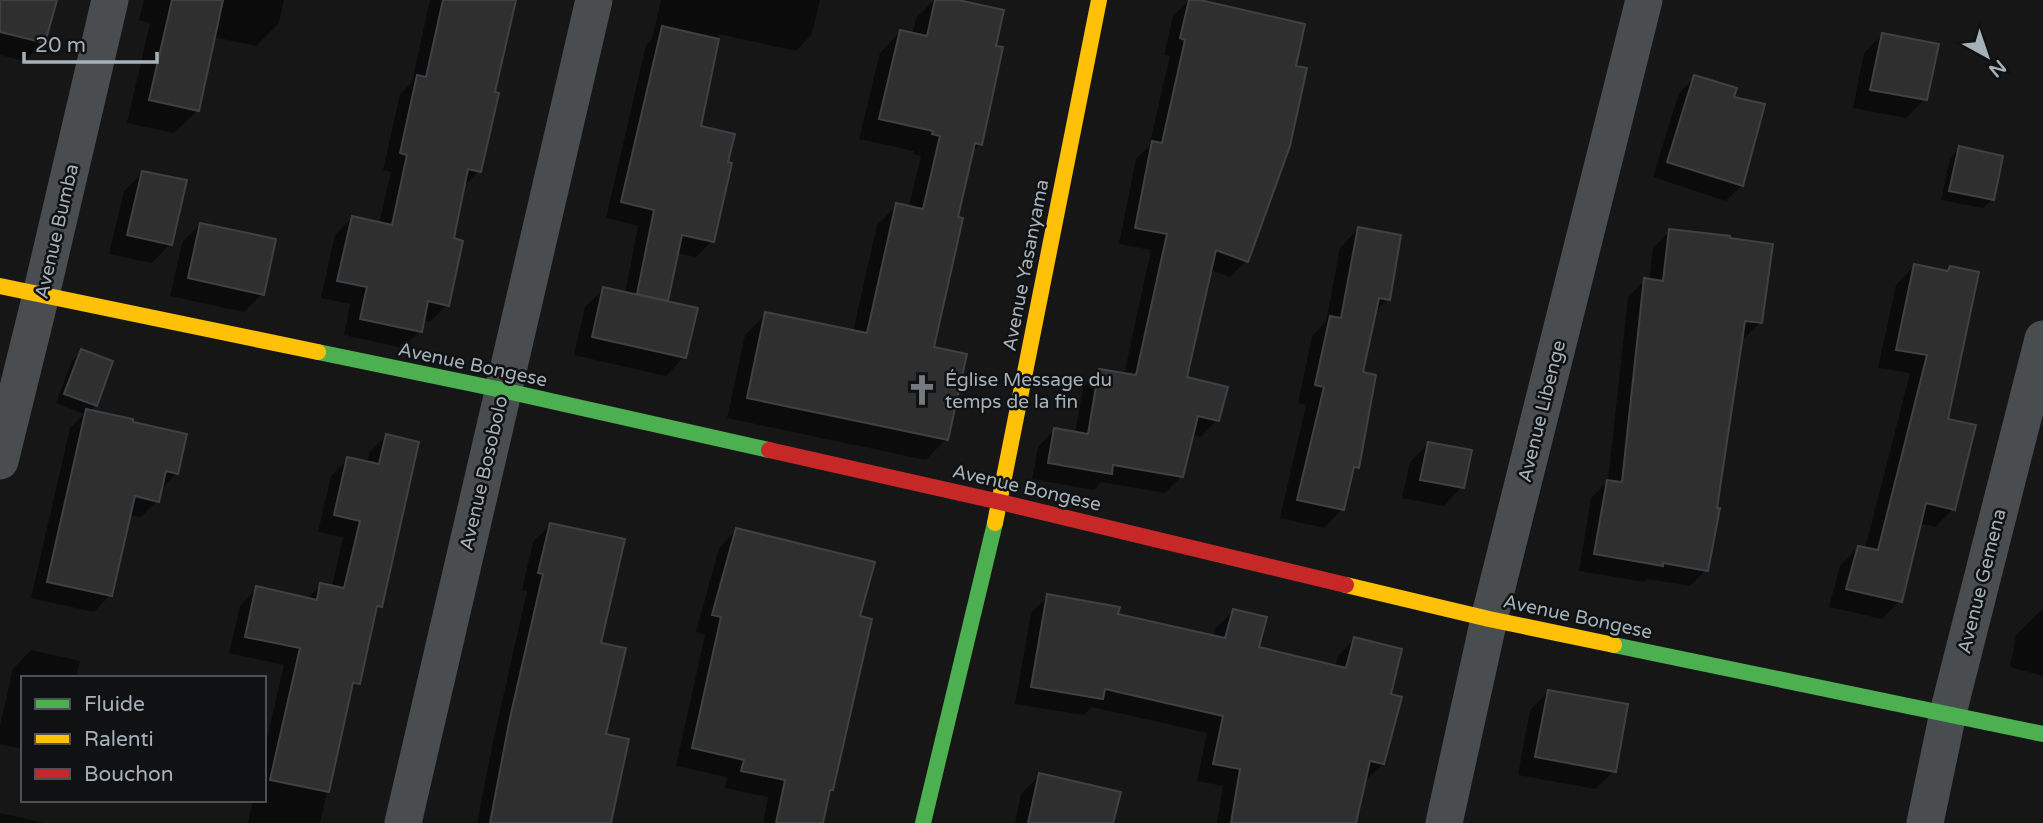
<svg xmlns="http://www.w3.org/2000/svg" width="2043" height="823" font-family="'Varela Round',sans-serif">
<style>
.shadow{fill:#0007}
.building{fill:#2f2f30;stroke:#3e4143;stroke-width:2}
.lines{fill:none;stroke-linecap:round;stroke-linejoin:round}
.street{stroke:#4a4d4f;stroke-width:37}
.fast{stroke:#4caf50;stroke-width:16}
.slow{stroke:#ffc107;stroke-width:16}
.jam{stroke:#c62828;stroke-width:16}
.labels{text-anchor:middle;stroke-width:5;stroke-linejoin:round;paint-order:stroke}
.street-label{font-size:19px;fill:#a5b1b9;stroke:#101112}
.poi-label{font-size:19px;fill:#a5b1b9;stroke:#101112;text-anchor:start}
</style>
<rect width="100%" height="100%" fill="#161616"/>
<!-- shadow -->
<g class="shadow">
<path d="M0,0H6L44,42L25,61L0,55Z"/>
<path d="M144,0H284L279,23L256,46L214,37L198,110L174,133L127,123L150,23L139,20Z"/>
<path d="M430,0H514L493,94L479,171L462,188L452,240L447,305L430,322L422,320L420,331L403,348L344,335L350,304L321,298L335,235L352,218L379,224L391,172L383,170L400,94L412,82Z"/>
<path d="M661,0H820L812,34L796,51L719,34L699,128L712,241L696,257L677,253L664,302L684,357L666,376L574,355L585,307L604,289L625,293L638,226L606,218L646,45L652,39Z"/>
<path d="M934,0H950L994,47L980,144L971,153L956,218L932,348L946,439L926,460L727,418L745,335L766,314L853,332L877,225L897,205L909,207L921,156L913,154L914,151L859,139L880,53L900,32L912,35L916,18Z"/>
<path d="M1189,0H1192L1246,261L1230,277L1210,270L1185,379L1217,420L1201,437L1192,435L1182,476L1165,493L1101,482L1094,490L1032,479L1038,447L1054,430L1075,434L1083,388L1100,371L1124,375L1151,250L1119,244L1136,159L1149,146L1170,56L1164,55L1173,16Z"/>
<path d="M1882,35L1925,99L1906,118L1853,108L1864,53Z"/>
<path d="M1695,77L1732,98L1742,185L1726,201L1653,177L1679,93Z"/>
<path d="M1959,148L1992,199L1983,208L1941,200L1950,158Z"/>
<path d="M142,173L170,244L152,263L109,254L124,191Z"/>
<path d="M200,224L262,294L244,312L170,296L182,243Z"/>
<path d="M1358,229L1388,299L1374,313L1361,373L1358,467L1350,475L1342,509L1324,528L1280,518L1306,405L1298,403L1312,336L1326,322L1340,248Z"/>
<path d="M1670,231L1760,323L1743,339H1741L1706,570L1690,586L1647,579L1645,582L1579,571L1591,498L1608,481L1628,297L1645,280L1649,281L1653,248Z"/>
<path d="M1914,266L1946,272L1950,268L1946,420L1953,509L1935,527L1919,523L1900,601L1882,619L1829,607L1840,566L1858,547L1865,549L1910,373L1878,368L1896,285Z"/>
<path d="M81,351L96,405L89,412L131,423L177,473L160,490L157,501L141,517L129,515L110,595L94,612L31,598L70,428L84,414L56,403L72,361Z"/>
<path d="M386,436L381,606L374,613L358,683L350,692L320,823H248L253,800H264V751L284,665L229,653L240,606L257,588L306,600L321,585L332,587L343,537L318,532L331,476L348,459L367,464L369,453Z"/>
<path d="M1429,443L1462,487L1444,506L1402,498L1410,462Z"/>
<path d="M550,525L599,644L610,823H477L494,737L527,591L522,590L533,542Z"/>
<path d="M736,530L858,618L870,621L822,823H763L768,797L725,788L727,777L676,766L705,635L696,632L719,548Z"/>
<path d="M1048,596L1116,616L1214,638L1216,628L1233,611L1257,649L1335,667L1338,656L1355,639L1389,695L1383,764L1365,781L1354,823H1217L1223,786L1197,781L1207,733L1092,707L1084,715L1015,704L1031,613Z"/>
<path d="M2040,611H2043V676L2010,667L2016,635Z"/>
<path d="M31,650L80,661L76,678H23V749L0,744V726L13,669Z"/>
<path d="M1548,692L1614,771L1595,789L1518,775L1530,710Z"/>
<path d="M1040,775L1112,823H1015L1021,794Z"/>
<path d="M0,813L45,823H0Z"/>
</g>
<!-- building -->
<g class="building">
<path d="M0,0H57L45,43L0,32Z"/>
<path d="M172,0H223L199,111L149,100Z"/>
<path d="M443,0H516L495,92L499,93L481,172L468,169L454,238L463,241L449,306L428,301L422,332L360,319L367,287L337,281L352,216L392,225L407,155L400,153L417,75L426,77Z"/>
<path d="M935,0H958L1004,10L996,46L1003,47L982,145L975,143L958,217L963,218L934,347L967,354L948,440L747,398L765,312L867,333L896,203L923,209L940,136L932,134L933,131L879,119L900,30L927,36Z"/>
<path d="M1189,0H1200L1305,24L1296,66L1307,68L1290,146L1248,262L1216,250L1187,377L1228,387L1219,421L1198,416L1183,477L1113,465L1112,474L1048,463L1054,428L1088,434L1099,369L1136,375L1167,234L1135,228L1152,141L1162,143L1185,40L1180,38Z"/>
<path d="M662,26L719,39L701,126L735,134L728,162L732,163L714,242L682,235L668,301L637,294L654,210L621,202Z"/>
<path d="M1882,33L1939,44L1927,100L1870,90Z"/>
<path d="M1694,75L1737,88L1734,97L1765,104L1743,186L1667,162Z"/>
<path d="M1959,146L2003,156L1994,200L1949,191Z"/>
<path d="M142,171L187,180L172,245L127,235Z"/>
<path d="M200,223L276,239L264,295L188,278Z"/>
<path d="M1358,227L1401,235L1390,300L1379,298L1363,372L1376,375L1359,468L1354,467L1344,510L1297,500L1324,387L1315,385L1330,316L1341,318Z"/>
<path d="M1669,229L1730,236V238L1773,244L1762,323L1745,321L1717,508H1720L1708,571L1663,563V566L1594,554L1607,480L1622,482L1644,278L1663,281Z"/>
<path d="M1914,264L1948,271L1950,266L1979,272L1948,419L1976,425L1955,510L1926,503L1902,602L1846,589L1858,546L1878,550L1927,355L1896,350Z"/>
<path d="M603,287L698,308L686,358L592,337Z"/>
<path d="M81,349L113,361L97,406L64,394Z"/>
<path d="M86,409L133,419V422L187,434L178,474L166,471L159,502L135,496L112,596L47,582Z"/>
<path d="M386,434L419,442L382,607L377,606L360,684L353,683L329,792L270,780L300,648L245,637L256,586L317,600L320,583L344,588L360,521L334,515L347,457L379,464Z"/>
<path d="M1428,442L1472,450L1464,488L1420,480Z"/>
<path d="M550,523L625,539L601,643L626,648L606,734L629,739L611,823H490L510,718L543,574L538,573Z"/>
<path d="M736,528L875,562L860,616L872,619L833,790H830L823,823H776L785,780L741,771L744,760L692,748L721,617L712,615Z"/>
<path d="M1047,594L1120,607L1118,614L1225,638L1233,609L1267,617L1259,647L1346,668L1354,637L1402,649L1391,694L1402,697L1384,764L1370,761L1356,823H1231L1240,769L1213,764L1223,716L1105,689L1103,699L1031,687Z"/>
<path d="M1548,690L1628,704L1616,772L1535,757Z"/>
<path d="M1039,773L1121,792L1113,823H1028Z"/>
</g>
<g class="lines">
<!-- street -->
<g class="street">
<path d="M0,461L41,295L110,0"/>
<path d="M403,823L594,0"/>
<path d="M1444,823L1489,619L1644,0"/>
<path d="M1925,823L1948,713L2043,339"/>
</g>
<!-- fast -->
<g class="fast">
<path d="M318,352L502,390L769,450"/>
<path d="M1614,645L2043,734"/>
<path d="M923,823L995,523"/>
</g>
<!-- slow -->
<g class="slow">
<path d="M0,286L318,352"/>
<path d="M995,523L1099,0"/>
<path d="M1346,585L1489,619L1614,645"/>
</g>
<!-- jam -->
<path class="jam" d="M769,450L1000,502L1346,585"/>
</g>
<!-- icons -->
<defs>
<symbol id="church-bare" viewBox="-9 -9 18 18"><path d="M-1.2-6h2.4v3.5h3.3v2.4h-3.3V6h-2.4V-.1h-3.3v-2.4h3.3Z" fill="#737b80" stroke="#101112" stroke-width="2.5" paint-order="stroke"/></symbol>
</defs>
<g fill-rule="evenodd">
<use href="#church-bare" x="900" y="368" width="44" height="44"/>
</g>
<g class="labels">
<!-- street labels -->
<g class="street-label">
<text transform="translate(56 231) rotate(-77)" y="7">Avenue Bumba</text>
<text transform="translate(1025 265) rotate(-79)" y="7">Avenue Yasanyama</text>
<text transform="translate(473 364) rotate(12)" y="7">Avenue Bongese</text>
<text transform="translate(1541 411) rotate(-76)" y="7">Avenue Libenge</text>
<text transform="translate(483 473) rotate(-77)" y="7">Avenue Bosobolo</text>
<text transform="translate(1027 487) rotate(13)" y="7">Avenue Bongese</text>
<text transform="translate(1981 581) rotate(-76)" y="7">Avenue Gemena</text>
<text transform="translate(1578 616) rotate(12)" y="7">Avenue Bongese</text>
</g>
<!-- poi labels -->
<g class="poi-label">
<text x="945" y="386">Église Message du<tspan x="945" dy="22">temps de la fin</tspan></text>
</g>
</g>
<!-- legend -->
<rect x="21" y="676" width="245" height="126" fill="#101112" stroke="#4c5155" stroke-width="2"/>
<rect x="35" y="699" width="35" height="10" fill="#4caf50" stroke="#4c5155" stroke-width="2"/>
<text x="84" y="711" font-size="21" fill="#a5b1b9">Fluide</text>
<rect x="35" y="734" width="35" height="10" fill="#ffc107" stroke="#4c5155" stroke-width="2"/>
<text x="84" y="746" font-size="21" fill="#a5b1b9">Ralenti</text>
<rect x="35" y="769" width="35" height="10" fill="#c62828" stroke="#4c5155" stroke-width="2"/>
<text x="84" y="781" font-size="21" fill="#a5b1b9">Bouchon</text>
<!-- north arrow -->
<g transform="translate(1987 56) rotate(140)" stroke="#101112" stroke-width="5" paint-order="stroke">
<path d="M0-5L12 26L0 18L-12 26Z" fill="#a5b1b9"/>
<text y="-10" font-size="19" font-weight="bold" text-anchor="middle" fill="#a5b1b9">N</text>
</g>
<!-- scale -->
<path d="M24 52v10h133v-10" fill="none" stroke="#a5b1b9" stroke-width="3.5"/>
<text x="35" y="52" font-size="21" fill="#a5b1b9" stroke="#101112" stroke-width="5" paint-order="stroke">20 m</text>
</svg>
